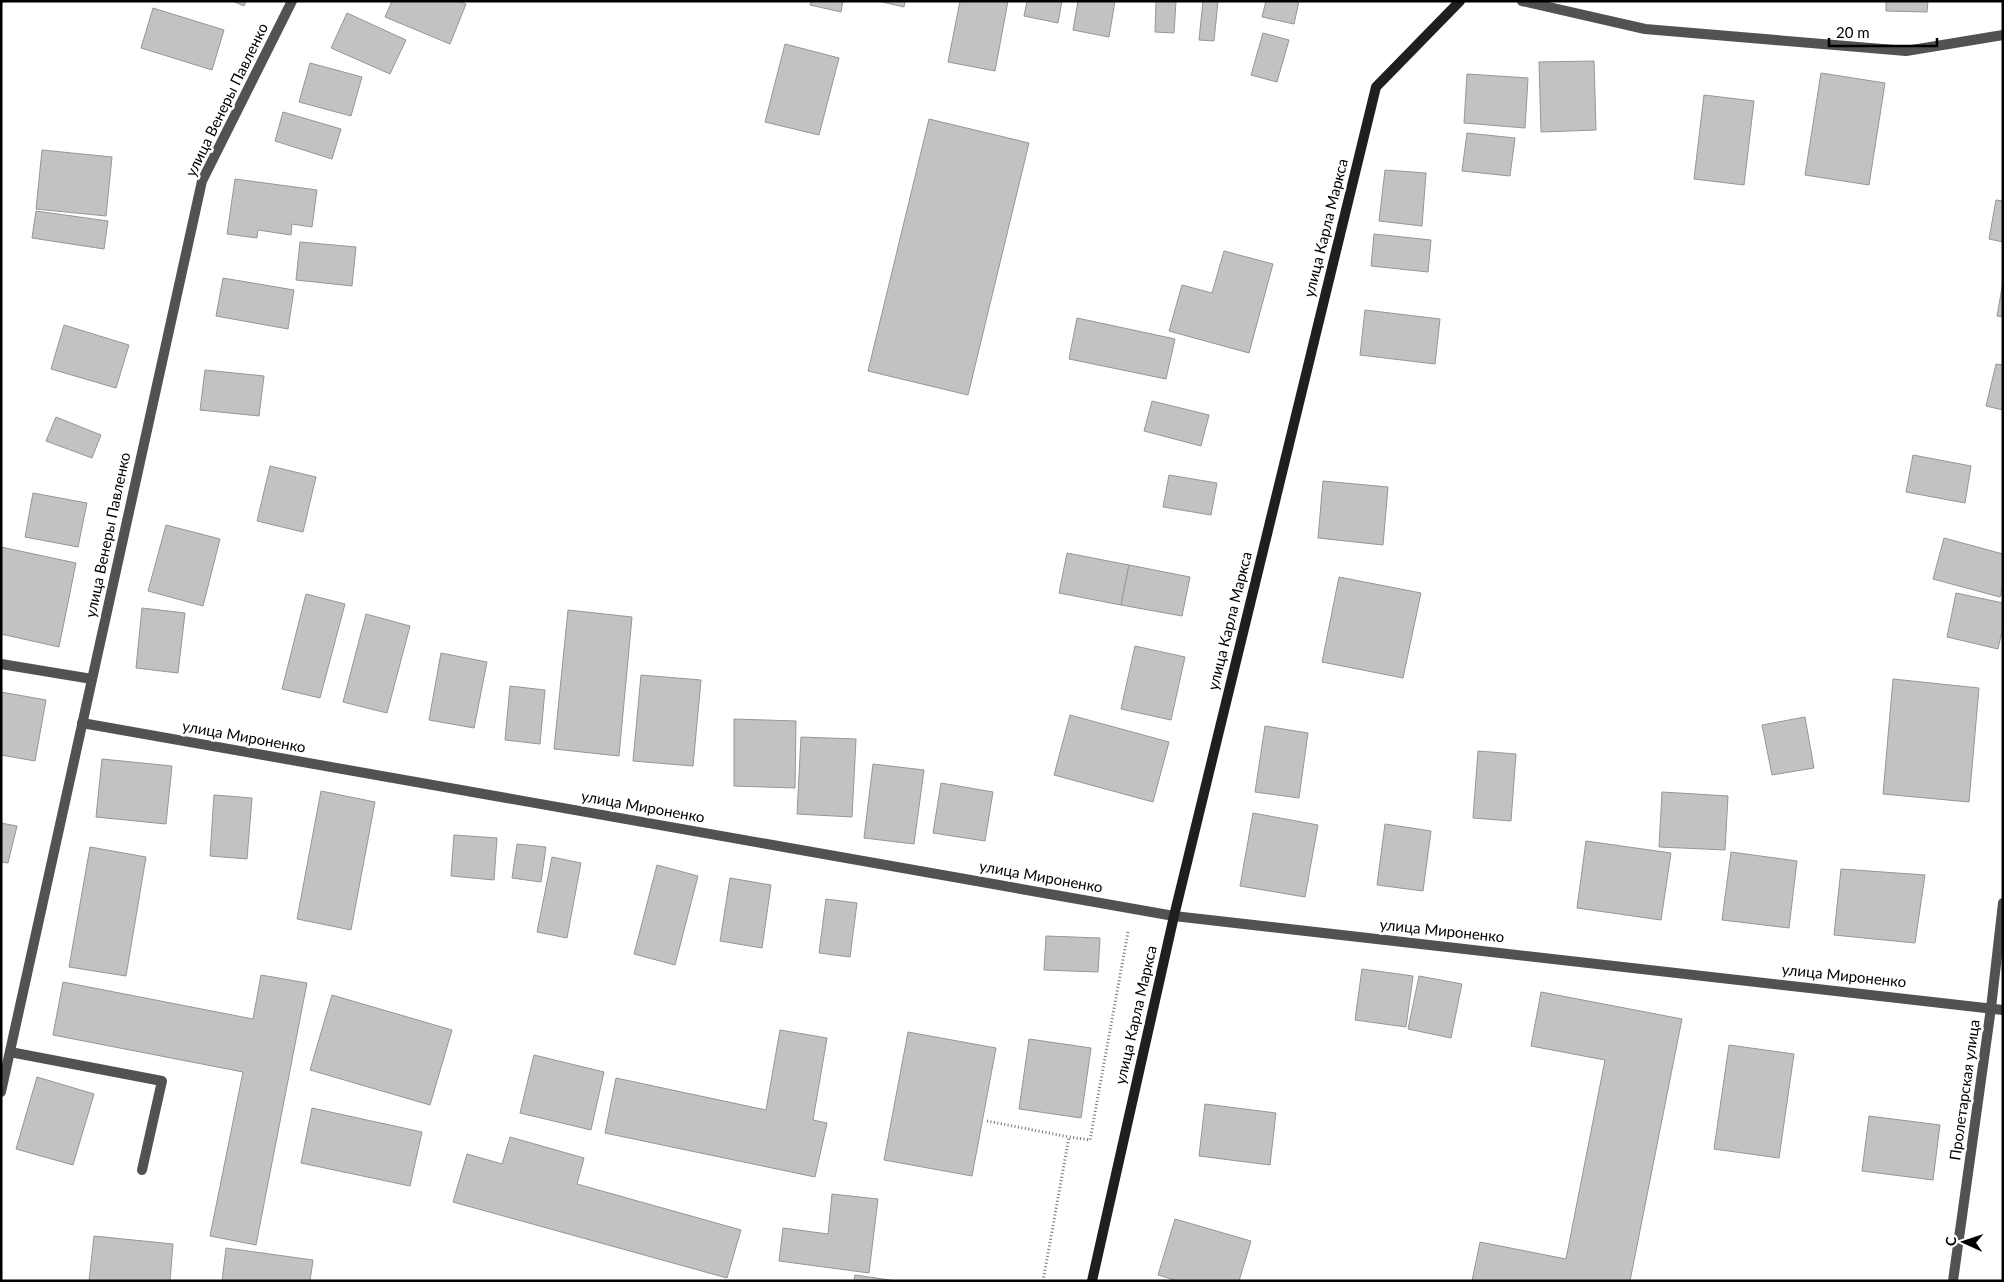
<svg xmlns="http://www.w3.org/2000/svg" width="2004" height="1282" font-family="Lato,sans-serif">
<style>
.building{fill:#c2c2c2;stroke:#969696}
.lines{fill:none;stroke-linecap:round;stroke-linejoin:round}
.path{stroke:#747474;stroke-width:3;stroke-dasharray:1 2.5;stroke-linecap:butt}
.service{stroke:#525252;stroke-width:10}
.minor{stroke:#525252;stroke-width:10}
.secondary{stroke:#1f1f1f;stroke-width:10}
.labels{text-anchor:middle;stroke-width:5;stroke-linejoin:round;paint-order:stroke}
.street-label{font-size:15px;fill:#000;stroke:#fff}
</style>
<rect width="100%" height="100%" fill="#fff"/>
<!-- building -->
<g class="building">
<path d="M232,1H246L244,6Z"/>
<path d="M392,1H457L466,4L450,44L385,17Z"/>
<path d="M811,1H843L841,12L810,5Z"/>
<path d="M878,1H905L904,7Z"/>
<path d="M960,1H1008L995,71L948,62Z"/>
<path d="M1027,1H1062L1058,23L1024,16Z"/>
<path d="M1078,1H1115L1109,37L1073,30Z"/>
<path d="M1156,1H1176L1174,33L1155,32Z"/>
<path d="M1203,1H1218L1214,41L1199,40Z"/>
<path d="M1266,1H1299L1294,24L1262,17Z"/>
<path d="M1886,1H1928L1927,12L1886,11Z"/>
<path d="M153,8L224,30L212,70L141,48Z"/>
<path d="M347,13L406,40L390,74L331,48Z"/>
<path d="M1263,33L1289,40L1277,82L1251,75Z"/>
<path d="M785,44L839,58L819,135L765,122Z"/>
<path d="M1594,61L1596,130L1541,132L1539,62Z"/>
<path d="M310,63L362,77L351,116L299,102Z"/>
<path d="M1821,73L1885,83L1869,185L1805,175Z"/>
<path d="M1467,74L1528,78L1525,128L1464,123Z"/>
<path d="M1704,95L1754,101L1744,185L1694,179Z"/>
<path d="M283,112L341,129L332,159L275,141Z"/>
<path d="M929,119L1029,143L968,395L868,371Z"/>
<path d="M1467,133L1515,138L1510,176L1462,171Z"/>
<path d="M42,150L112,157L106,216L36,209Z"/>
<path d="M1385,170L1426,173L1422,226L1379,221Z"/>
<path d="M235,179L317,190L312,227L292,224L291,235L258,230L257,238L227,234Z"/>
<path d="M1996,200L2003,201V242L1989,239Z"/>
<path d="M36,211L108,221L104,249L32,238Z"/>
<path d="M1374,234L1431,240L1428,272L1371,266Z"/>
<path d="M300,242L356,247L352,286L296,280Z"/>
<path d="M1224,251L1273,264L1249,353L1169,331L1182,285L1212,293Z"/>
<path d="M223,278L294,290L288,329L216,316Z"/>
<path d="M2003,282V317L1997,316Z"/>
<path d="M1365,310L1440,319L1435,364L1360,355Z"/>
<path d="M1077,318L1175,339L1166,379L1069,359Z"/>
<path d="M64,325L129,345L116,388L51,369Z"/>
<path d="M1996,364L2003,365V410L1986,406Z"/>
<path d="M205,370L264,376L259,416L200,410Z"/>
<path d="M1152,401L1209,415L1201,446L1144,431Z"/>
<path d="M56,417L101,435L92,458L46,441Z"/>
<path d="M1913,455L1971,466L1965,503L1906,492Z"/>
<path d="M270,466L316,477L303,532L257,521Z"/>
<path d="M1169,475L1217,483L1211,515L1163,507Z"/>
<path d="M1323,481L1388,487L1383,545L1318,538Z"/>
<path d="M33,493L87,503L78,547L25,537Z"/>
<path d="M166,525L220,539L203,606L148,591Z"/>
<path d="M1944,538L2003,554V585L2000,597L1933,579Z"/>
<path d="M1,547L76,563L59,647L1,634Z"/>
<path d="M1067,553L1129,565L1121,605L1059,593Z"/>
<path d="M1129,565L1190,577L1182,616L1121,605Z"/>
<path d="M1339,577L1421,593L1403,678L1322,662Z"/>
<path d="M1956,593L2003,603V626L1998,649L1947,637Z"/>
<path d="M306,594L345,604L320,698L282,689Z"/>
<path d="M142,608L185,613L178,673L136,668Z"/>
<path d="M568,610L632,617L619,756L554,749Z"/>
<path d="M366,614L410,626L387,713L343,702Z"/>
<path d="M1135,646L1185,657L1171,720L1121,709Z"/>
<path d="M441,653L487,662L474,728L429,720Z"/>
<path d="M641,675L701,680L693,766L633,761Z"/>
<path d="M1893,679L1979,688L1969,802L1883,794Z"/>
<path d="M510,686L545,690L540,744L505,740Z"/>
<path d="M1,692L46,700L35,761L1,755Z"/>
<path d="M1070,715L1169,742L1153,802L1054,775Z"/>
<path d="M1805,717L1814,768L1772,775L1762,725Z"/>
<path d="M734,719L796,721L795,788L734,786Z"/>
<path d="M1265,726L1308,733L1299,798L1255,792Z"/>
<path d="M801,737L856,739L852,817L797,814Z"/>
<path d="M1478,751L1516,754L1511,821L1473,818Z"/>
<path d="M102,759L172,766L166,824L96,817Z"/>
<path d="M873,764L924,770L914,844L864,838Z"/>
<path d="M941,783L993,792L985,841L933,833Z"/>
<path d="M321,791L375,802L351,930L297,919Z"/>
<path d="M1662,792L1728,796L1725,850L1659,847Z"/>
<path d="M214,795L252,798L247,859L210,856Z"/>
<path d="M1253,813L1318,825L1305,897L1240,886Z"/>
<path d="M1,823L17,826L8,863L1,862Z"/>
<path d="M1385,824L1431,831L1423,891L1377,885Z"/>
<path d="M454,835L497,838L494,880L451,876Z"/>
<path d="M1586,841L1671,853L1661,920L1577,908Z"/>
<path d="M517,844L546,847L541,882L512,878Z"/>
<path d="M90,847L146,857L126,976L69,967Z"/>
<path d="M1731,852L1797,861L1789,928L1722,920Z"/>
<path d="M552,857L581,863L567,938L537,932Z"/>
<path d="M657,865L698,876L675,965L634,954Z"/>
<path d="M1841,869L1925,875L1915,943L1834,935Z"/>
<path d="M730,878L771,885L762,948L720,941Z"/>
<path d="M826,899L857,903L850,957L819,953Z"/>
<path d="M1046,936L1100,938L1098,972L1044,970Z"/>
<path d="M1362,969L1413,976L1406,1027L1355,1020Z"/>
<path d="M261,975L307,983L256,1245L210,1236L243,1072L53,1035L63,982L253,1019Z"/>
<path d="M1419,976L1462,984L1451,1038L1408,1029Z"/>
<path d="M1541,992L1682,1019L1630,1281H1472L1480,1242L1566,1259L1605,1060L1531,1046Z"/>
<path d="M332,995L452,1030L430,1105L310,1070Z"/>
<path d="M780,1030L827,1038L813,1120L827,1123L815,1177L605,1133L616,1078L766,1110Z"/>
<path d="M908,1032L996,1048L972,1176L884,1160Z"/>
<path d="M1029,1039L1091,1048L1081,1118L1019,1109Z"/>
<path d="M1729,1045L1794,1054L1779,1158L1714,1149Z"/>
<path d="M534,1055L604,1072L591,1130L520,1113Z"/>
<path d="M37,1077L94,1094L73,1165L16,1149Z"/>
<path d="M1205,1104L1276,1113L1270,1165L1199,1156Z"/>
<path d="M312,1108L422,1132L410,1186L301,1163Z"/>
<path d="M1869,1116L1940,1125L1933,1180L1862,1171Z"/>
<path d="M510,1137L584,1158L577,1184L741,1230L727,1278L453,1202L467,1154L502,1164Z"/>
<path d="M832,1194L878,1199L869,1273L779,1261L783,1228L828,1234Z"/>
<path d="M1175,1219L1251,1241L1239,1281H1178L1158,1275Z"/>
<path d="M94,1236L173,1244L170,1281H89Z"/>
<path d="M226,1248L313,1260L310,1281H222Z"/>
<path d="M855,1275L897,1281H854Z"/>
</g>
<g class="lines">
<!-- path -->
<g class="path">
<path d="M987,1121L1069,1137"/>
<path d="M1043,1281L1069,1137L1090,1140L1128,932"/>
</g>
<!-- service -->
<g class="service">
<path d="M1,664L92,679"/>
<path d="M10,1052L162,1081L142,1170"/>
</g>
<!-- minor -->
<g class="minor">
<path d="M1522,1L1645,29L1906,51L2003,35"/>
<path d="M82,723L1174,916L2003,1010"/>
<path d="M1,1092L202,181L292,1"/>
<path d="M1953,1281L1991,1008L2003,903"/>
</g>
<!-- secondary -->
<path class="secondary" d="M1092,1281L1174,916L1376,87L1460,1"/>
</g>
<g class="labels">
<!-- street labels -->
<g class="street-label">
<text transform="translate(227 100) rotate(-64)" y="5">улица Венеры Павленко</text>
<text transform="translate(1326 228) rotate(-76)" y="5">улица Карла Маркса</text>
<text transform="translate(108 535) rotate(-78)" y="5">улица Венеры Павленко</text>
<text transform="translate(1230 621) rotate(-76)" y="5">улица Карла Маркса</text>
<text transform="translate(244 737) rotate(10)" y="5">улица Мироненко</text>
<text transform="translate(643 807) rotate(10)" y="5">улица Мироненко</text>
<text transform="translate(1041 877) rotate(10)" y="5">улица Мироненко</text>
<text transform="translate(1442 931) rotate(6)" y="5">улица Мироненко</text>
<text transform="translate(1844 976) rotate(6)" y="5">улица Мироненко</text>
<text transform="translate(1136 1015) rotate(-77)" y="5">улица Карла Маркса</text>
<text transform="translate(1965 1090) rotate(-82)" y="5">Пролетарская улица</text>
</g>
</g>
<!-- border -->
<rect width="2004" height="1282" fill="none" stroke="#000000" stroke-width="5"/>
<!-- north arrow -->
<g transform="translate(1964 1242) rotate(273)" stroke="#ffffff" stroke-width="4" paint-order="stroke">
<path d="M0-4L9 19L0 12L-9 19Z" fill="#000000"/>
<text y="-8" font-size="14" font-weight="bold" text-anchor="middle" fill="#000000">С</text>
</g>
<!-- scale -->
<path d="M1829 38v8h108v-8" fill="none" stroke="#000000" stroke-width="2.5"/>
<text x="1836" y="38" font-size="15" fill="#000000" stroke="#ffffff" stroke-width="4" paint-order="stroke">20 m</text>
</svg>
